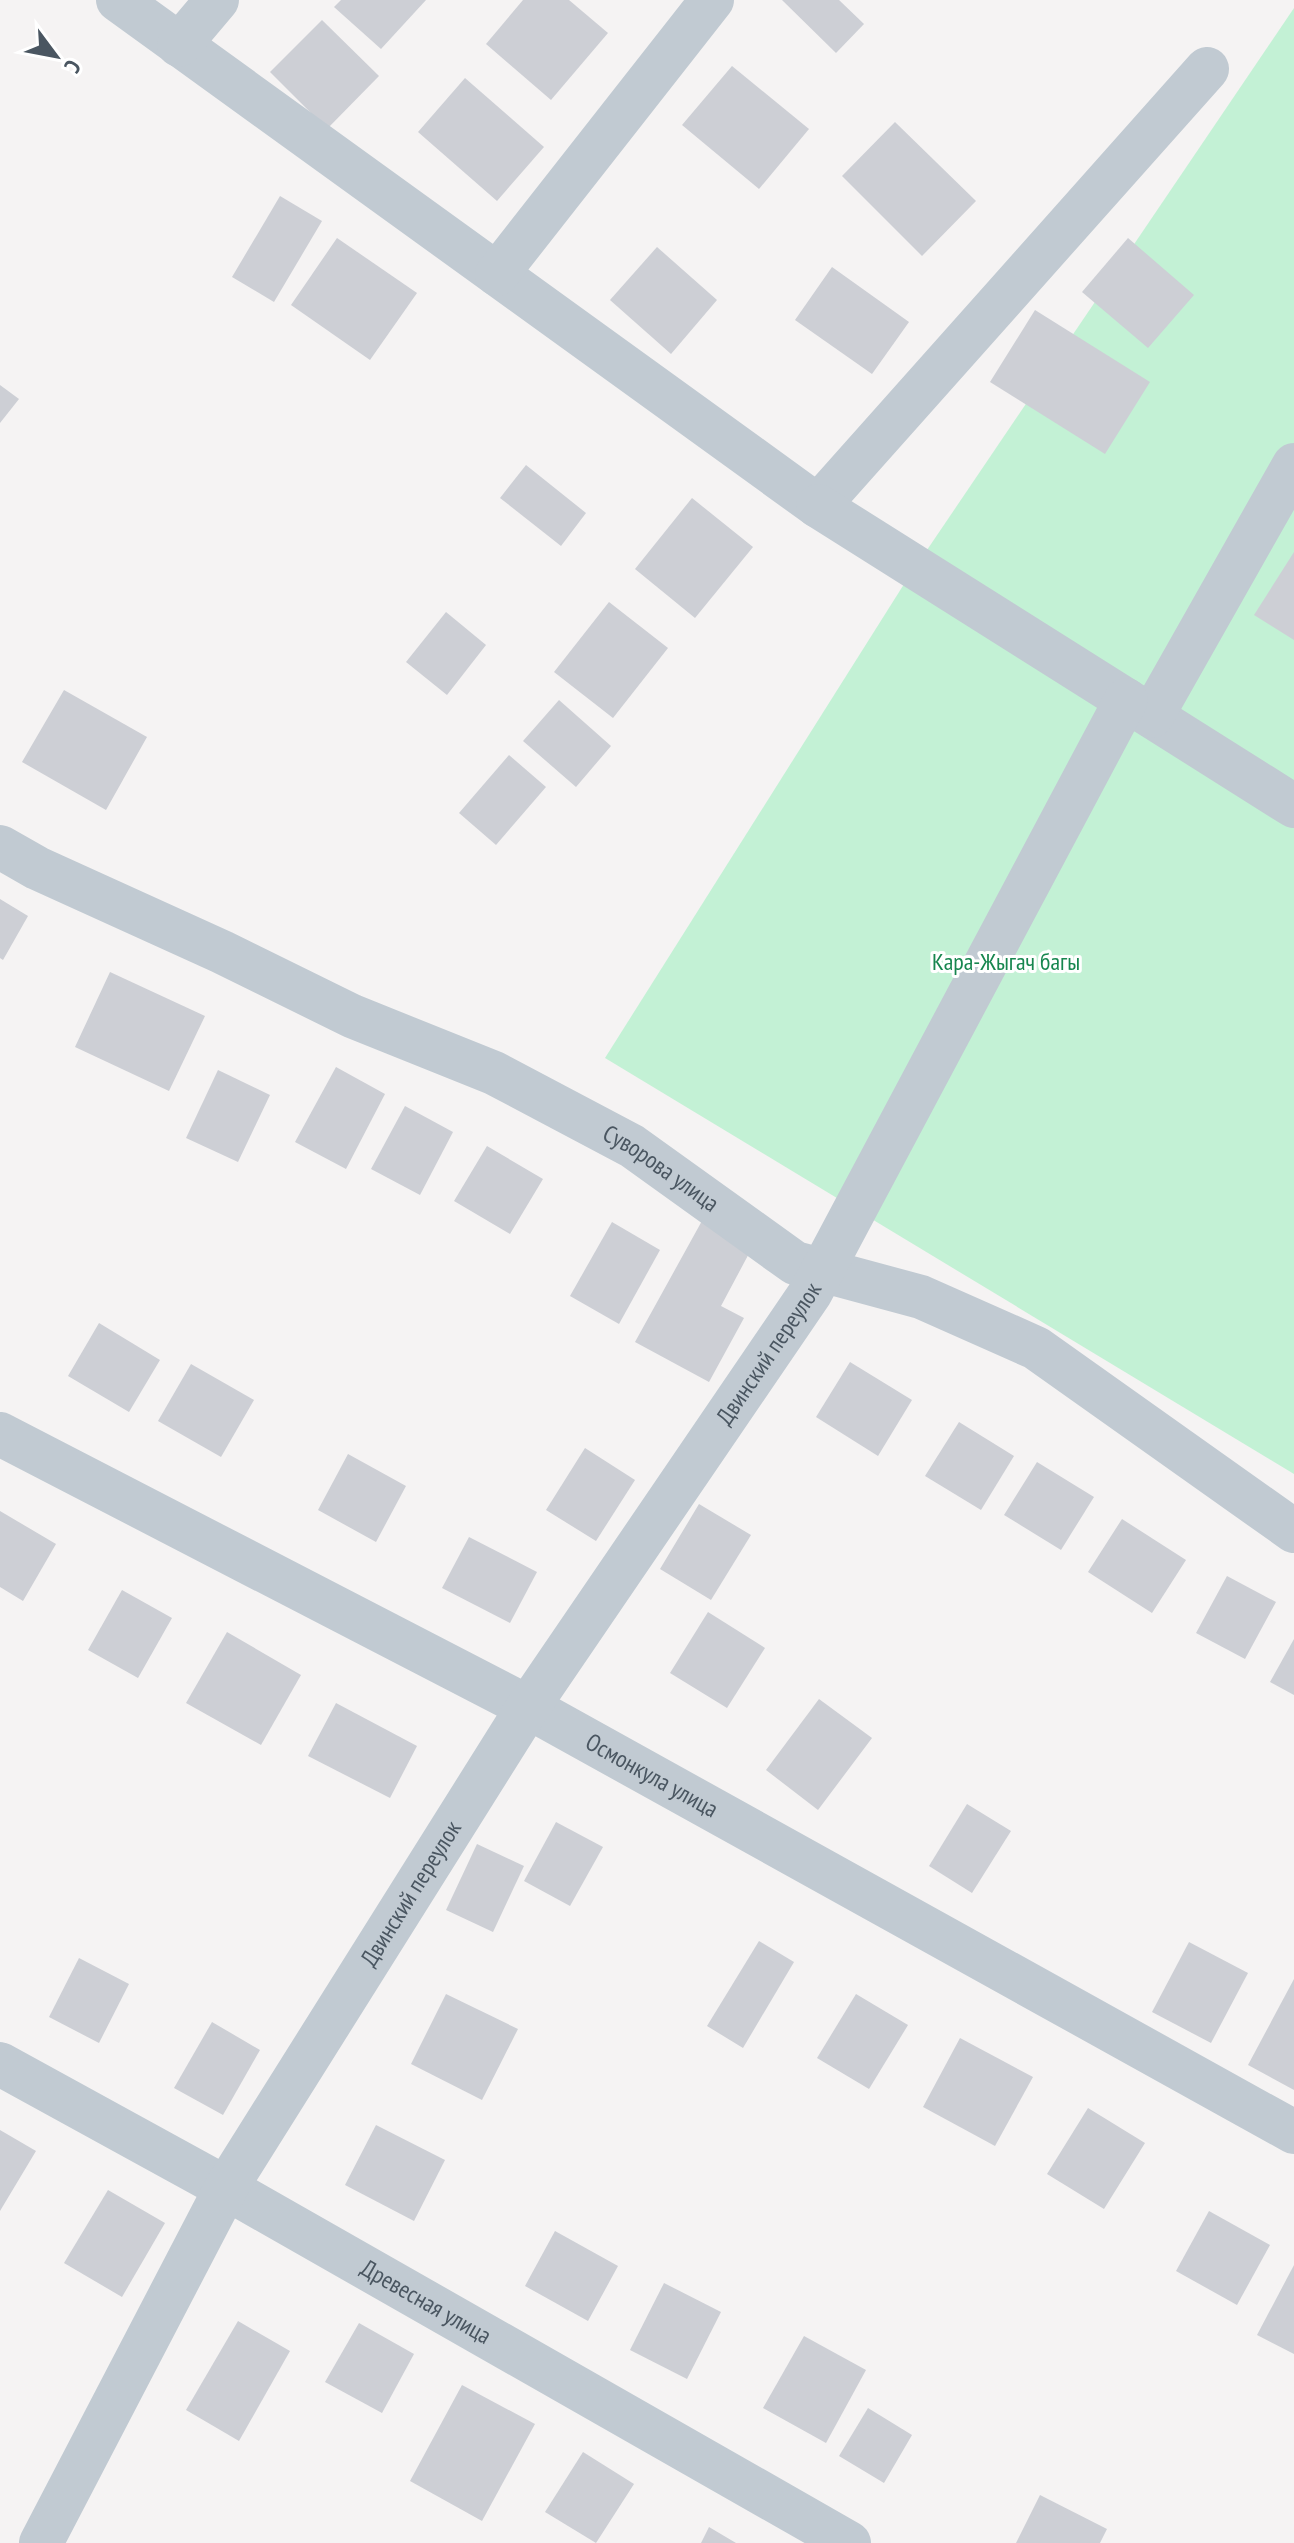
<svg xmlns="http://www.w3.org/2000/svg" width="1294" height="2543" font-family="'PT Sans Narrow',sans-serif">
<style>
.green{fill:#c3f1d5}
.building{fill:#cdcfd5}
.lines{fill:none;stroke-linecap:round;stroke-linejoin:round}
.minor{stroke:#c1cad2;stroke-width:44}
.labels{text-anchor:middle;stroke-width:6;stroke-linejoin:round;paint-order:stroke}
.park-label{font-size:24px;fill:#17864f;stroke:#fff}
.street-label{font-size:24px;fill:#4a5661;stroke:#fff}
</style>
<rect width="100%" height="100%" fill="#f5f3f3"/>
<!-- green -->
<path class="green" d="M1294,8V1474L605,1058L906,581Z"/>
<!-- building -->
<g class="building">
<path d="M341,0H426L381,49L334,7Z"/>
<path d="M523,0H569L608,33L551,100L486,44Z"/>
<path d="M782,0H839L864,24L836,53Z"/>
<path d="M322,20L379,76L327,129L270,72Z"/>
<path d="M732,66L809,129L759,189L682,125Z"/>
<path d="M465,78L544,147L497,201L418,132Z"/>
<path d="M895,122L976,201L922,256L842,176Z"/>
<path d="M280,196L322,221L274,302L232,277Z"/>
<path d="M337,238L417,293L370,360L291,305Z"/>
<path d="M1128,238L1194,295L1148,348L1082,292Z"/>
<path d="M657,247L717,300L671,354L610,300Z"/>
<path d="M832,267L909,322L872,374L795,320Z"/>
<path d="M1035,310L1150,382L1105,454L990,382Z"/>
<path d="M0,385L19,399L0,423Z"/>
<path d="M526,465L586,513L561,546L500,498Z"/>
<path d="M692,498L753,547L695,618L635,569Z"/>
<path d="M1294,552V640L1254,615Z"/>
<path d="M609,602L668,648L613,718L554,672Z"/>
<path d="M446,612L486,645L447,695L406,662Z"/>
<path d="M64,690L147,737L106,810L22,762Z"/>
<path d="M559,700L611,746L576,787L523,741Z"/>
<path d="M509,755L546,787L496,845L459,813Z"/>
<path d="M0,899L28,916L3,960L0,958Z"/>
<path d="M110,972L205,1016L169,1091L75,1047Z"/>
<path d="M336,1067L385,1094L346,1169L295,1142Z"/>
<path d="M218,1070L270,1095L238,1162L186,1138Z"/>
<path d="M405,1106L453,1132L420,1195L371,1169Z"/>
<path d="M487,1146L543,1179L510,1234L454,1201Z"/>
<path d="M703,1219L753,1246L721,1306L744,1318L709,1382L635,1342Z"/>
<path d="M612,1222L660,1250L619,1324L570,1296Z"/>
<path d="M99,1323L160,1360L129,1412L68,1376Z"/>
<path d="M850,1362L912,1400L878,1456L816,1417Z"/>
<path d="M191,1364L254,1400L221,1457L158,1421Z"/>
<path d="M959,1422L1014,1456L981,1510L925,1476Z"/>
<path d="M585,1448L635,1480L596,1541L546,1510Z"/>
<path d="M348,1454L406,1486L376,1542L318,1510Z"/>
<path d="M1037,1462L1094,1497L1061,1550L1004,1515Z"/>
<path d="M699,1504L751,1535L711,1600L660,1569Z"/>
<path d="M0,1511L56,1544L23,1601L0,1587Z"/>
<path d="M1122,1519L1186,1560L1152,1613L1088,1572Z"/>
<path d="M469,1537L537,1572L510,1623L442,1588Z"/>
<path d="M1227,1576L1276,1602L1245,1659L1196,1633Z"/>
<path d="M122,1590L172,1618L138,1678L88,1650Z"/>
<path d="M708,1612L765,1648L727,1708L670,1673Z"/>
<path d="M227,1632L301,1675L261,1745L186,1703Z"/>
<path d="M1294,1639V1695L1270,1682Z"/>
<path d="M819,1699L872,1738L818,1810L766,1770Z"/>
<path d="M336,1703L417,1746L390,1798L308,1756Z"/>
<path d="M967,1804L1011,1831L972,1893L929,1866Z"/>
<path d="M556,1822L603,1847L570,1906L524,1881Z"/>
<path d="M477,1844L524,1866L493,1932L446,1910Z"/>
<path d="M759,1941L794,1962L743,2048L707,2026Z"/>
<path d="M1189,1942L1248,1973L1211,2043L1152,2012Z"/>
<path d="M79,1958L129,1984L99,2043L49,2017Z"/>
<path d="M1294,1979V2090L1248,2065Z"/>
<path d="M446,1994L518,2029L482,2100L411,2064Z"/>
<path d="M856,1994L908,2025L869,2089L817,2058Z"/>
<path d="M212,2022L260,2050L223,2115L174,2088Z"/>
<path d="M960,2038L1033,2077L995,2146L923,2107Z"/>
<path d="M1088,2108L1145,2143L1104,2209L1047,2174Z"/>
<path d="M376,2125L445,2160L414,2221L345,2185Z"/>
<path d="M0,2130L36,2151L0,2211Z"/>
<path d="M108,2190L165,2223L122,2297L64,2263Z"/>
<path d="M1209,2211L1270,2245L1237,2305L1176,2271Z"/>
<path d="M555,2231L618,2266L588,2321L525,2286Z"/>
<path d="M1294,2265V2354L1257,2335Z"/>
<path d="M664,2283L721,2312L687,2379L630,2350Z"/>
<path d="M238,2321L290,2351L239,2441L186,2410Z"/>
<path d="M359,2323L414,2354L382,2413L325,2382Z"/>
<path d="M804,2336L866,2370L826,2443L763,2408Z"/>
<path d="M462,2385L535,2424L482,2521L410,2481Z"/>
<path d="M868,2408L912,2435L884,2483L839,2456Z"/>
<path d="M583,2452L634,2484L596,2543L545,2512Z"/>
<path d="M1040,2495L1107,2529L1100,2543H1016Z"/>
<path d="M709,2527L736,2543H701Z"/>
</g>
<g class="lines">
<!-- minor -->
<g class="minor">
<path d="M118,0L818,506L1207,69"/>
<path d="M179,45L217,0"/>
<path d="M497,274L712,0"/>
<path d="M818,506L1294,806"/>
<path d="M1152,716L1294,465"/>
<path id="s1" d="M0,847L37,868L222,952L352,1016L494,1073L632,1146L795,1263L921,1297L1036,1348L1294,1531"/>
<path id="s2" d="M0,1434L528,1707L1294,2132"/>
<path id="s3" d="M0,2064L226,2188L849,2543"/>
<path id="s4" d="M41,2543L226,2188L528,1707L811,1292L1126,700"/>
</g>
</g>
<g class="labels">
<!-- park labels -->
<g class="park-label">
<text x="1006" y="970">Кара-Жыгач багы</text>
</g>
<!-- street labels -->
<g class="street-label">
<text dy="8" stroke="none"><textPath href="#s1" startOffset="736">Суворова улица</textPath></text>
<text dy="8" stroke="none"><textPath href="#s4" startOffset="1396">Двинский переулок</textPath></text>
<text dy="8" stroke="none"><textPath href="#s2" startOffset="736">Осмонкула улица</textPath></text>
<text dy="8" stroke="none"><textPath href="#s4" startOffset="748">Двинский переулок</textPath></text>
<text dy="8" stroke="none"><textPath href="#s3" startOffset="488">Древесная улица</textPath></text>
</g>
</g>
<!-- north arrow -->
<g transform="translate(56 56) rotate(122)" stroke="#ffffff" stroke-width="6" paint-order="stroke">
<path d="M0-6L14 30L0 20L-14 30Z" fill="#4a5661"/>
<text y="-12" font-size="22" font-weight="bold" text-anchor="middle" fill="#4a5661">С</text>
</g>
</svg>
